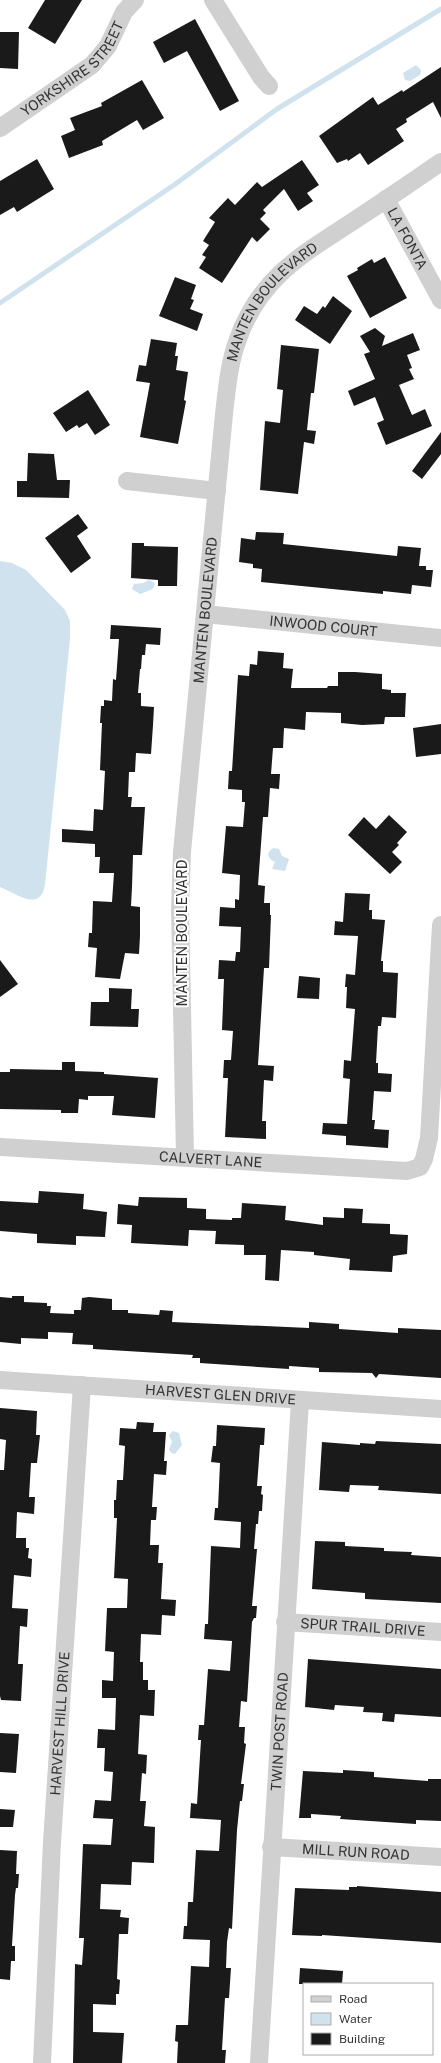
<svg xmlns="http://www.w3.org/2000/svg" width="441" height="2063" font-family="'Public Sans',sans-serif">
<style>
.water{fill:#cfe2ee}
.lines{fill:none;stroke-linecap:round;stroke-linejoin:round}
.stream{stroke:#cfe2ee;stroke-width:5}
.building{fill:#1a1a1a}
.street{stroke:#d0d0d0;stroke-width:18}
.labels{text-anchor:middle;stroke-width:4;stroke-linejoin:round;paint-order:stroke}
.street-label{font-size:14px;fill:#333;stroke:#fff}
</style>
<rect width="100%" height="100%" fill="#fff"/>
<!-- water -->
<g class="water">
<path d="M416,65L421,70L420,75L410,81L405,80L403,73Z"/>
<path d="M0,561L12,563L26,570L65,610L70,621V639L45,884C41,913 17,894 0,887Z"/>
<path d="M149,580L155,583L153,589L140,594L132,589L134,584L143,583Z"/>
<path d="M273,848L279,849L282,856L289,859L285,871L272,869L275,862C268,859 265,853 273,848Z"/>
<path d="M173,1431L179,1433L182,1445L175,1454L171,1453L169,1449L172,1442L169,1435Z"/>
</g>
<g class="lines">
<!-- stream -->
<path class="stream" d="M0,303L174,185L277,109L441,9"/>
</g>
<!-- building -->
<g class="building">
<path d="M45,0H82L55,44L28,28Z"/>
<path d="M195,19L239,101L220,111L187,51L164,63L153,42Z"/>
<path d="M0,32H19L18,69L0,68Z"/>
<path d="M441,67V118L433,102L406,119L407,122L396,129L404,141L368,165L360,153L348,161L347,159L337,163L319,136L373,97L378,105L402,90L403,92Z"/>
<path d="M142,80L164,118L143,130L137,120L102,141L103,145L69,158L61,136L75,130L70,118L102,106L101,103Z"/>
<path d="M37,159L54,189L17,212L14,207L0,215V181Z"/>
<path d="M302,160L319,185L307,193L313,201L298,211L284,189L263,210L266,213L260,219L270,229L257,242L252,237L222,283L199,268L206,257L202,255L209,245L203,241L215,222L209,218L228,198L235,205L257,182L262,187Z"/>
<path d="M385,257L407,298L370,318L347,276L358,270L357,268L372,259L374,263Z"/>
<path d="M175,277L196,285L191,299L194,300L190,309L203,314L197,331L159,316Z"/>
<path d="M333,296L352,311L330,344L295,320L304,306L317,314L323,306L325,308Z"/>
<path d="M375,328L385,336L382,346L413,333L420,350L407,355L412,368L409,369L414,379L399,385L412,415L425,409L432,426L386,445L377,423L384,420L375,397L354,406L348,391L375,379L364,354L370,352L360,336Z"/>
<path d="M151,339L177,343L175,356H178L176,370L188,372L184,400L186,401L178,444L140,437L150,383L136,381L139,365L146,366Z"/>
<path d="M281,345L319,349L314,393H311L307,430L316,431L314,444L304,442L298,494L260,490L265,421L280,423L283,390L277,389Z"/>
<path d="M88,390L110,425L95,435L87,423L79,428L77,425L66,432L53,413Z"/>
<path d="M441,432V454L422,479L412,471Z"/>
<path d="M28,453L54,454L57,480H70L69,498L17,497V481H27Z"/>
<path d="M78,514L88,528L77,536L91,558L71,573L45,538Z"/>
<path d="M256,532L284,533L283,544L397,556L398,546L421,548L419,566H426V570H433L431,587L412,585L411,594L383,591V594L261,582L262,569L253,568V564L239,562L241,538L255,540Z"/>
<path d="M132,543H144V546L178,547L177,586H158V580L131,578Z"/>
<path d="M111,625L161,628L160,645L146,644L145,655H142L141,669H140L138,693H141V706L154,707L153,725L151,754L136,753L135,772H129L128,797H132L131,807H145L142,855H133L132,887L131,906L140,907V936L139,954L125,953L120,979L95,977L97,948L88,947L89,933H92L93,901L112,902L114,873H99L100,857H95V844L62,842V829L93,831L94,809L103,810L105,771L100,770L102,723H100L101,706H104V700L112,701L113,679L116,680L119,639H110Z"/>
<path d="M258,651L284,653L283,668L293,669L291,688H327L328,686H338V672H355L382,674V689L391,690V693H406L405,717H385L384,724L362,725L341,723V713L306,712L305,730L284,728L283,748H273L271,774H280L279,789L270,788L268,817H263L258,885L265,886L264,903H270V915H271L269,968H264L258,1065L274,1066L273,1081L264,1080L262,1121H266V1139L225,1137L228,1078H223L224,1060H231L233,1031L222,1030L224,979H218L219,960L235,961L236,952H240L241,927L219,926L220,907L235,908V899L239,900L240,875L222,873L226,826L243,827L245,802H242V790L228,789L229,771H232L238,675L249,676L250,664L257,665Z"/>
<path d="M441,724V754L416,757L413,728Z"/>
<path d="M389,815L407,832L397,843L399,845L392,852L402,862L390,874L348,835L364,817L376,829Z"/>
<path d="M345,893L370,894L369,910H372V919L385,920L381,961H383V972L398,973L396,1018L382,1017L381,1026H378L376,1063H378V1073L392,1074L391,1092L374,1091L372,1120H375L374,1129L389,1130L388,1148L346,1145V1136L322,1134L323,1123L347,1124L350,1079L343,1078L344,1060L351,1061L355,1009L346,1008L347,987H345L346,974L355,975L358,936L334,935L335,921L343,922Z"/>
<path d="M0,960L18,984L0,997Z"/>
<path d="M299,976L320,978L319,999L297,998Z"/>
<path d="M109,988L132,989L131,1009H139L138,1027L90,1026L91,1002H109Z"/>
<path d="M62,1062H75V1071L104,1072V1074L158,1078L155,1118L112,1115L114,1096H88V1100L79,1099L78,1113H61V1110L0,1109V1072H10V1069L62,1070Z"/>
<path d="M39,1191L84,1194L83,1209L107,1212L105,1237L76,1236V1245L37,1243V1234L0,1231V1201L38,1203Z"/>
<path d="M139,1197L187,1198V1208L206,1209V1219L232,1220V1218H241L242,1203L286,1206L285,1220L323,1225V1217L344,1218V1208L363,1209L362,1223L390,1224V1234L408,1235L407,1254L393,1256L392,1272L349,1270L350,1259L314,1255V1252L281,1250L279,1281L265,1280L266,1255H244V1245L215,1244L216,1231L189,1230L188,1246L131,1243L132,1225L117,1224L118,1204L138,1206Z"/>
<path d="M12,1296H24V1302L47,1303V1306H51L50,1313L74,1314V1310H81L82,1298L89,1297L112,1299V1310H128V1313L159,1315L160,1310L173,1311L172,1322L309,1328V1322L339,1324V1329L398,1333V1328L441,1330V1378L379,1374L376,1378L372,1373L319,1372V1368L289,1366V1369L200,1363V1358H192L193,1355L93,1349V1345L72,1344L73,1333L48,1332V1339L21,1338V1344L0,1342V1297L12,1298Z"/>
<path d="M0,1408L37,1411L36,1435H40L37,1463H31L29,1497H35L34,1514L17,1512L16,1538H26V1548H29L28,1558L32,1559L31,1577L14,1575L12,1608L28,1609L27,1627L20,1626L18,1664H23L21,1701L1,1700L0,1696V1470H4L6,1440L0,1439Z"/>
<path d="M137,1422L154,1423L153,1432H166L164,1461H167L166,1475L154,1474L152,1507H157L156,1520H151L150,1545H159L158,1563H163L161,1599L176,1600L175,1616L162,1615L161,1635L141,1634L140,1662H143V1680H148V1690H155L154,1716L140,1715L138,1754L147,1755L146,1774L142,1773L140,1801H146L144,1826L155,1827L154,1863L132,1862L131,1885L101,1884L100,1909L121,1910L120,1917L129,1918L128,1934H119L117,1979L120,1980L119,1994H116V2005L93,2004V2032L124,2033L122,2063H73L75,1964L82,1965L84,1938H79L83,1844L111,1845L113,1819L93,1818L95,1800L111,1801L113,1772L104,1771L105,1748H97L98,1729L115,1730L116,1698H102V1680L113,1681L114,1652L105,1651L107,1608H127L128,1579L114,1578L117,1518H114V1500H116L117,1480H123L125,1446L119,1445L120,1428L136,1429Z"/>
<path d="M217,1425L265,1428L264,1445H260L257,1486H262L261,1494L263,1495L262,1511H259L258,1524H256L254,1549H257L252,1606H257L256,1618H254L252,1622L247,1702L241,1701L239,1727H245L244,1743L246,1744L241,1784H244L242,1801H240L237,1830L232,1929L229,1928L227,1942L226,1968H231L229,1998H225L222,2050H226L225,2063H177L178,2042L175,2041L176,2025H188L191,1966L209,1967L210,1940L183,1939L184,1926H187L188,1902H193L196,1850L219,1851L221,1820L190,1818L191,1803L197,1804L201,1740H198L199,1725H204L208,1669L230,1671L232,1641L204,1639L205,1624H208L211,1546L240,1548L241,1522L214,1520L215,1508H218L220,1463L211,1462L213,1446H216Z"/>
<path d="M376,1441L441,1444V1494L378,1490L379,1486L350,1485L349,1492L319,1490L322,1442L360,1445V1443L375,1444Z"/>
<path d="M315,1541L345,1542V1546L384,1548V1551L412,1552L411,1555L441,1557V1603L365,1599V1593L312,1589Z"/>
<path d="M308,1659L441,1669V1717L395,1714L394,1722L382,1721L383,1713L363,1712L364,1707L335,1705L334,1710L305,1707Z"/>
<path d="M0,1733L19,1734L16,1773L0,1772Z"/>
<path d="M343,1770L374,1772V1777L428,1781V1779H441V1821L416,1820V1824L340,1819L341,1816L311,1814V1818H299L303,1771L343,1773Z"/>
<path d="M0,1809L15,1810L13,1827H0Z"/>
<path d="M0,1850L17,1851L16,1874H19L18,1888H16L15,1895L12,1946H15V1961H11L10,1980L0,1979Z"/>
<path d="M357,1886L441,1892V1943L322,1935V1936L292,1935L295,1888L349,1890V1887H357Z"/>
<path d="M300,1968L343,1971L342,1984H299Z"/>
</g>
<g class="lines">
<!-- street -->
<g class="street">
<path d="M213,0L261,77L269,86"/>
<path id="s1" d="M0,128L92,65L108,46L124,12L135,0"/>
<path id="s2" d="M386,199L441,300"/>
<path d="M127,481L217,491"/>
<path id="s3" d="M205,614L441,638"/>
<path id="s4" d="M0,1147L407,1171L420,1167L424,1159L429,1138L441,925"/>
<path id="s5" d="M185,1157L180,908L182,852L224,414C227,388 229,363 238,339C260,277 303,254 355,220C384,201 412,182 441,162"/>
<path id="s6" d="M0,1380L441,1409"/>
<path id="s7" d="M285,1622L441,1632"/>
<path id="s8" d="M271,1847L441,1857"/>
<path id="s9" d="M42,2063L52,1842L82,1385"/>
<path id="s10" d="M259,2063L300,1401"/>
</g>
</g>
<g class="labels">
<!-- street labels -->
<g class="street-label">
<text dy="5" stroke="none"><textPath href="#s1" startOffset="95">YORKSHIRE STREET</textPath></text>
<text dy="5" stroke="none"><textPath href="#s2" startOffset="45">LA FONTA</textPath></text>
<text dy="5" stroke="none"><textPath href="#s5" startOffset="872">MANTEN BOULEVARD</textPath></text>
<text dy="5" stroke="none"><textPath href="#s5" startOffset="548">MANTEN BOULEVARD</textPath></text>
<text dy="5" stroke="none"><textPath href="#s3" startOffset="119">INWOOD COURT</textPath></text>
<text transform="translate(182 933) rotate(-90)" y="5">MANTEN BOULEVARD</text>
<text dy="5" stroke="none"><textPath href="#s4" startOffset="211">CALVERT LANE</textPath></text>
<text dy="5" stroke="none"><textPath href="#s6" startOffset="221">HARVEST GLEN DRIVE</textPath></text>
<text dy="5" stroke="none"><textPath href="#s7" startOffset="78">SPUR TRAIL DRIVE</textPath></text>
<text dy="5" stroke="none"><textPath href="#s9" startOffset="340">HARVEST HILL DRIVE</textPath></text>
<text dy="5" stroke="none"><textPath href="#s10" startOffset="332">TWIN POST ROAD</textPath></text>
<text dy="5" stroke="none"><textPath href="#s8" startOffset="85">MILL RUN ROAD</textPath></text>
</g>
</g>
<!-- legend -->
<rect x="303" y="1983" width="130" height="72" fill="#ffffff" stroke="#adadad"/>
<rect x="311" y="1996" width="20" height="6" fill="#d0d0d0" stroke="#adadad"/>
<text x="339" y="2003" font-size="12" fill="#333333">Road</text>
<rect x="311" y="2013" width="20" height="12" fill="#cfe2ee" stroke="#adadad"/>
<text x="339" y="2023" font-size="12" fill="#333333">Water</text>
<rect x="311" y="2033" width="20" height="12" fill="#1a1a1a" stroke="#adadad"/>
<text x="339" y="2043" font-size="12" fill="#333333">Building</text>
</svg>
